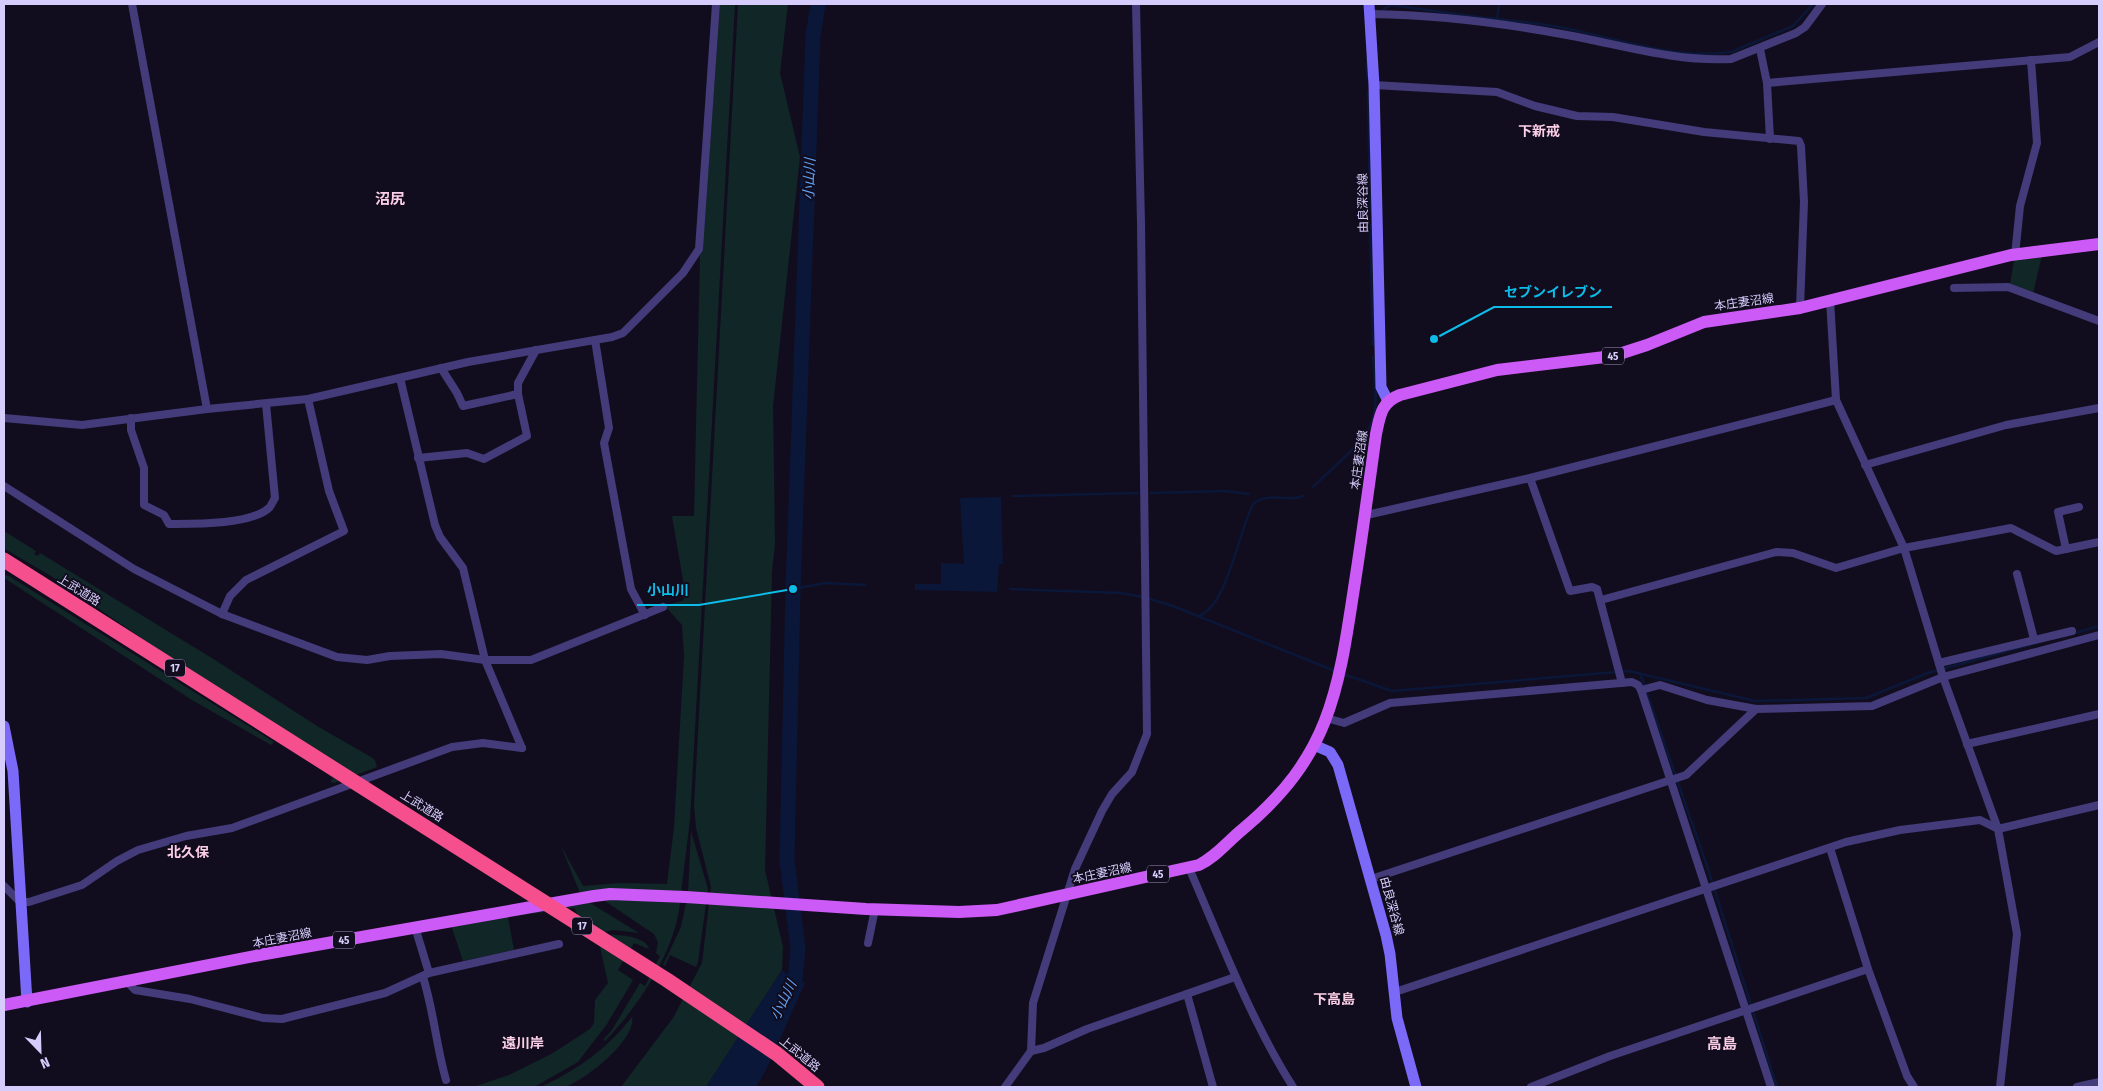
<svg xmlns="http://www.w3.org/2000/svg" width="2103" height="1091" font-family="'Fira Sans Condensed','Noto Sans JP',sans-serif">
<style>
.green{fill:#112627}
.water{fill:#0b1739}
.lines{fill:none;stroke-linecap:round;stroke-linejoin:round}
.stream{stroke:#0b1739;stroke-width:2.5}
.river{stroke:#0b1739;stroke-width:15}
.street{stroke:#443b7a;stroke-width:8}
.secondary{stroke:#7b69f7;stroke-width:11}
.primary{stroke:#cc5af6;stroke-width:12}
.highway{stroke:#f54f8d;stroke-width:15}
.labels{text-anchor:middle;stroke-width:4;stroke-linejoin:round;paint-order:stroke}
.shield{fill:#120d1e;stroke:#9c93b9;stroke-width:1}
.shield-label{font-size:11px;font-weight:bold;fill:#d7cdfc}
.street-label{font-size:12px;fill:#d7cdfc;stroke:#120d1e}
.neighbourhood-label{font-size:14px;font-weight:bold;fill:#fccfe7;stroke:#120d1e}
.water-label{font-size:14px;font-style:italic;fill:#61a2f6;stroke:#120d1e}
.quarter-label{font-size:15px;font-weight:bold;fill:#fccfe7;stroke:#120d1e}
.leader{fill:none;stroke:#0dbce8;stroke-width:2}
.callout-dot{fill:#0dbce8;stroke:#120d1e;stroke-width:2}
.callout-label{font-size:14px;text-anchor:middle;font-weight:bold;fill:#0dbce8;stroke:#120d1e;stroke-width:4;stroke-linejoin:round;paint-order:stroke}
</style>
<rect width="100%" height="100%" fill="#120d1e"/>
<!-- green -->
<g class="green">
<path d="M720,4H735L690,820L681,893H580L561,846L583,886L621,883L667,884L674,827L684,657L682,625L665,606L684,600L683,580L672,516H694L700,255L704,230Z"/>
<path d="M738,4H788L780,73L800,157L773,406L775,543L772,572L765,870L783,947L782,970L706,1087H621L673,1018L702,963L711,887L696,828L694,805Z"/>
<path d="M2042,255L2033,294L2010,285L2014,260Z"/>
<path d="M4,531L36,551L34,554L38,556L40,553L215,660L317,726L371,757L375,760L377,767L334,783L330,782L333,778L338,780L336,762L159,650L51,576L5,549Z"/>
<path d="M4,575L9,576L274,742L271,745L192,700L4,578Z"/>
<path d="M691,831L708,889L698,962L696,967L670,955L665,966L663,965L681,927L688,893Z"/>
<path d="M606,899L680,903C675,951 639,1006 605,1041L603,1040L612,1030L640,983L645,986L660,956L656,953L658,942L654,934L605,901Z"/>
<path d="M587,901L639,933L614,930L589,935L574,908L508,917L514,950L463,961L451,925Z"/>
<path d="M612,935C623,935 646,937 649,949L634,943L618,970L633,980L607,1024L578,1062L534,1087H473L509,1075L553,1053L590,1029L594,1023L595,1000L608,983L598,938Z"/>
<path d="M632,1017C637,1039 585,1081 564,1087C558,1089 548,1087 541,1087C578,1069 606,1050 632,1017Z"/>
</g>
<!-- water -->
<g class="water">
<path d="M1001,497L1003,564L999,565L997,592L915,590V584H941V563L964,564L960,498Z"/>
<path d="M782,970L795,980L805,983L766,1070L756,1087H706Z"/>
</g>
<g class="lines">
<!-- stream -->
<g class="stream">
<path d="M1384,9L1391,5C1420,9 1449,13 1478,17C1508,20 1540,23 1569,29C1622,40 1676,60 1731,52L1793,26L1813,4"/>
<path d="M1497,19L1499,4"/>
<path d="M1367,58V78"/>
<path d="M1368,92L1370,211"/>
<path d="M1370,225L1373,345"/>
<path d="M1313,487C1331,468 1369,441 1374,415C1378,397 1374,376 1373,357"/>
<path d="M1151,493L1225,491L1249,494"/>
<path d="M1012,496L1138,493"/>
<path d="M793,589L825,583L865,585"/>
<path d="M1010,589L1121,593L1143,597L1173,606L1335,671"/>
<path d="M1199,616C1229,604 1238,530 1254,503C1272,491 1287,503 1303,496"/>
<path d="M2072,634L2099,626"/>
<path d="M1346,675L1392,691L1629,671L1755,701L1866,698L1928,673L2040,642"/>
<path d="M1641,676L1706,863L1777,1087"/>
</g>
<!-- river -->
<path class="river" d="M786,999L795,980L798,949L787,860L793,589L813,36L818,4"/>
<!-- street -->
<g class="street">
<path d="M132,4L207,409"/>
<path d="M1371,14C1436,15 1503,23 1567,35C1622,45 1675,62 1731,59L1796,33L1805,27L1822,4"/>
<path d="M1760,49L1767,83L1770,139"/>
<path d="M1767,83L2070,57L2099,42"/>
<path d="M1374,85L1497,92L1535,106L1577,116L1613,117L1704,132L1799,141L1801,146L1804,202L1800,308"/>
<path d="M2015,255L2020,206L2037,143L2031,60"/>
<path d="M1954,288L2008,287L2099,321"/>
<path d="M1830,300L1836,400L1904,548L1943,677L1998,829L2017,934L2000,1087"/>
<path d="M595,340L609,428L604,443L631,589L645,615"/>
<path d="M441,368L457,393L463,406L518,394"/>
<path d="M400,378L435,525L440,537L463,568L485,660L522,748"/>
<path d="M4,418L82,425L207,409L308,399L468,362L612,337L623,333L683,273L699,249L716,4"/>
<path d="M131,418V430L144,468V505L164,515L169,524C194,524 250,525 269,508C271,506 273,501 275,498L266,404"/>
<path d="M418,458L467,453L484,459L527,436L518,394V383L536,350"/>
<path d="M1865,465L2006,425L2099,408"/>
<path d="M1530,478L1570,591L1592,587L1597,589L1622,683"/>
<path d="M4,486L134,569L222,614L337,657L367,660L390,656L441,654L485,660H531L663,607"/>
<path d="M1365,513L1371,514L1530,478L1836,400"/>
<path d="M2066,549L2058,512L2079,507"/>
<path d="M2017,574L2034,639"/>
<path d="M1601,600L1776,552L1793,553L1836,568L1904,548L2011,528L2056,551L2099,542"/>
<path d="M222,614L230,596L246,580L344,531L329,491L308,399"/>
<path d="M1939,663L2072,631"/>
<path d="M1641,690L1771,1087"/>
<path d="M1326,718L1344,723L1390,703L1632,682L1638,685L1641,690L1660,685L1707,700L1756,709L1872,706L1943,677L2099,635"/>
<path d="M1967,744L2099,714"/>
<path d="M1830,848L1868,969L1907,1076L1914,1087"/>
<path d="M1189,868C1221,941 1250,1019 1293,1087"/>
<path d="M1371,879L1686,775L1756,709"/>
<path d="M4,886L20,902H29L82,885L117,861L138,850L186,836L232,828L452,747L483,743L522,748"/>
<path d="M415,927L429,973"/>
<path d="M868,943L875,909"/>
<path d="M423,977C434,1012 436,1045 446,1080"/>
<path d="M127,982L135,990L190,999L263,1018L282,1019L385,993L429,973L559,944"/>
<path d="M1395,992L1846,842L1900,830L1980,820L1998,829L2099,805"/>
<path d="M1187,994L1213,1087"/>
<path d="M1031,1051L1044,1048L1087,1029L1235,977"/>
<path d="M1005,1087L1031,1051L1033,1003L1075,869L1102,811L1112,794L1132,772L1147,734L1141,223L1136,4"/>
<path d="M1531,1087L1610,1056L1868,969"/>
<path d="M2077,1087L2099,1082"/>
</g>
<!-- secondary -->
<g class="secondary">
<path d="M1369,4L1374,85L1381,387L1388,401"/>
<path d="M4,726L13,771L27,1002"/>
<path d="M1314,745L1330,752L1338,765L1386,935L1390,954L1397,1018L1416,1087"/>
</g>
<!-- primary -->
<path class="primary" d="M4,1005L265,954L594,896L610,894L686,897L866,909L959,912L997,910L1199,865C1217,856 1227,842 1243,829C1329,757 1338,694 1354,588C1362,537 1369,485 1376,434C1380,416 1381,402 1400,395L1497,370L1613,356L1647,345L1704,322L1800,308L2011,255L2099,244"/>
<!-- highway -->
<path class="highway" d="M4,560L667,980L777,1054L817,1087"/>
</g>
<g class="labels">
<!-- shield labels -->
<g class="shield">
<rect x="1602" y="347.5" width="22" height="17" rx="4"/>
<rect x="165" y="659.5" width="20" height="17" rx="4"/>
<rect x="1147" y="865.5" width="22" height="17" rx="4"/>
<rect x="572" y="917.5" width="20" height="17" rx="4"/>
<rect x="333" y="931.5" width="22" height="17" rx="4"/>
</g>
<g class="shield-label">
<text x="1613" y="360">45</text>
<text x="175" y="672">17</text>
<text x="1158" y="878">45</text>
<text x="582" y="930">17</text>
<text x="344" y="944">45</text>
</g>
<!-- street labels -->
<g class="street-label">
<text transform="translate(1363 203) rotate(-91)" y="4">由良深谷線</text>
<text transform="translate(1744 302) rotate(-8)" y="4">本庄妻沼線</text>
<text transform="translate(1359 460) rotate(-82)" y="4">本庄妻沼線</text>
<text transform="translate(79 590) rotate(32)" y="4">上武道路</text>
<text transform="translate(422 806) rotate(32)" y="4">上武道路</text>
<text transform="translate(1102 873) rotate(-12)" y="4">本庄妻沼線</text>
<text transform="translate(1392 906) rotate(75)" y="4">由良深谷線</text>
<text transform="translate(282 938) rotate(-11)" y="4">本庄妻沼線</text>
<text transform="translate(800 1054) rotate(39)" y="4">上武道路</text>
</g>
<!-- neighbourhood labels -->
<g class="neighbourhood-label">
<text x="1539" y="136">下新戒</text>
<text x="188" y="857">北久保</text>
<text x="1334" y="1004">下高島</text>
<text x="523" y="1048">遠川岸</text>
</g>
<!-- water labels -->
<g class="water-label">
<text transform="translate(809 179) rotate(-88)" y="5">小山川</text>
<text transform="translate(783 1000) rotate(-64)" y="5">小山川</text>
</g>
<!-- quarter labels -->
<g class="quarter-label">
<text x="390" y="204">沼尻</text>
<text x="1722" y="1049">高島</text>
</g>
</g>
<!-- callouts -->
<path class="leader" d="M1434 339L1494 307H1612M793 589L699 605H637"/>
<g class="callout-dot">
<circle cx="1434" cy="339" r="5"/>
<circle cx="793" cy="589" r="5"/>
</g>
<g class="callout-label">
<text x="1553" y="297">セブンイレブン</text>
<text x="668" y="595">小山川</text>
</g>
<!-- border -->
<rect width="2103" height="1091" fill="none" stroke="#d7cdfc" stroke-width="10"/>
<!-- north arrow -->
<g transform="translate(40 1051) rotate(157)" stroke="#120d1e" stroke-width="4" paint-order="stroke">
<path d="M0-4L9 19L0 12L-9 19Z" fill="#d7cdfc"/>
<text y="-8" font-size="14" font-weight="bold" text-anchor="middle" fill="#d7cdfc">N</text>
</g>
</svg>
